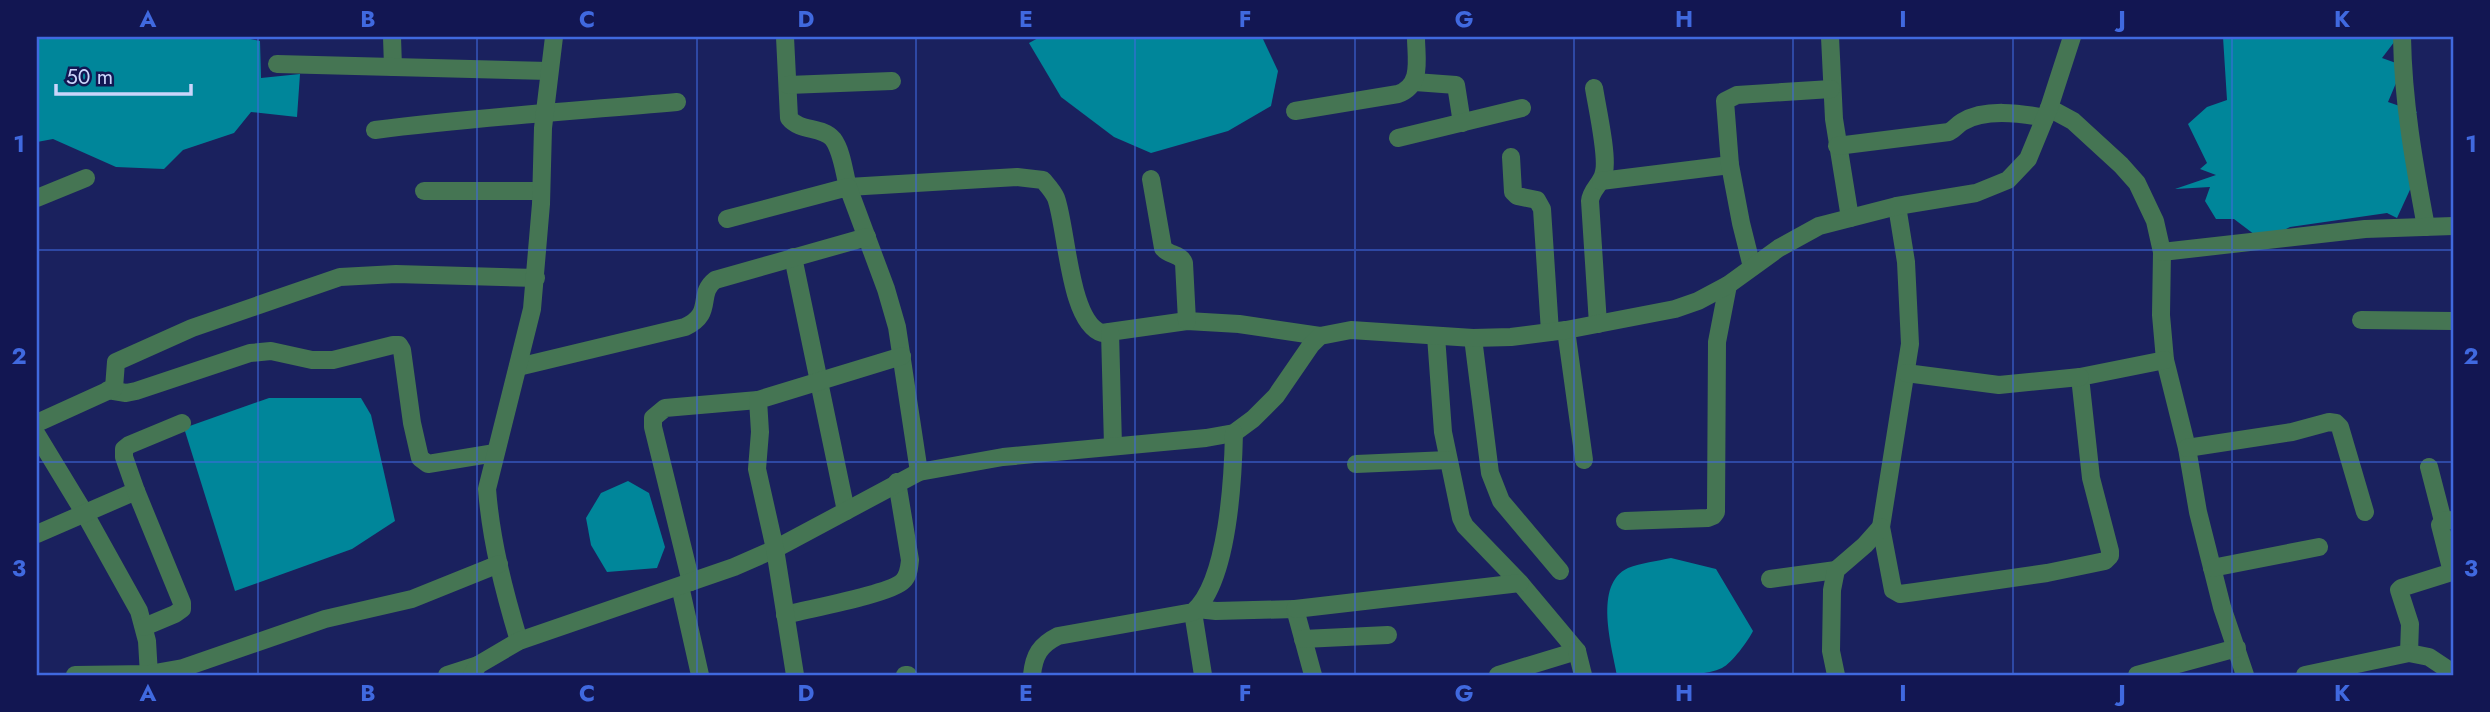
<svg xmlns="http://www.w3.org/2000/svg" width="2490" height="712" font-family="Jost,sans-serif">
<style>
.water{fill:#00869a}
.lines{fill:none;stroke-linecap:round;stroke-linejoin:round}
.minor{stroke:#457553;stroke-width:18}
.grid{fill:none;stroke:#4069df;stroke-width:2;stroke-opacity:0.55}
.neatline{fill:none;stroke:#4069df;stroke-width:2.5}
.grid-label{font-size:23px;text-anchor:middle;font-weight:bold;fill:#4069df}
</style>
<rect width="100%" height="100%" fill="#1a215e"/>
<!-- water -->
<g class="water">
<path d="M37,37H241L260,41L261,78L300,74L297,117L251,112L234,133L183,150L164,169L116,167L53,139L37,142Z"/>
<path d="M1040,37H1262L1278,71L1271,106L1228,131L1151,153L1114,137L1061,97L1029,43Z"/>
<path d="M2223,37H2398L2382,58L2396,63L2399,76L2388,102L2417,112L2401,129L2414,181L2397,218L2387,213L2290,227L2263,241L2234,219H2216L2205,201L2210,187L2175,189L2216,175L2200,169L2207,163L2188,124L2207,107L2227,100Z"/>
<path d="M269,398H361L371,415L395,521L352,549L235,591L184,428Z"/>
<path d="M628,481L649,493L665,547L657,568L607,572L591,545L586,518L601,493Z"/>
<path d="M1671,558L1716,569L1753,631C1748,641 1732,663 1722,668C1698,679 1644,675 1617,675C1612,647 1593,584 1628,568C1641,563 1657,561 1671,558Z"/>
</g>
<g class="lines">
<!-- minor -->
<g class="minor">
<path d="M392,37L393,67"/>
<path d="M785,37L789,118C800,132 822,126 833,139C842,151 844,172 848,187L1017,177L1043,180C1048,186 1053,191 1056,198C1067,228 1069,323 1102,333L1187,321L1239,324L1320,336"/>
<path d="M1830,37L1834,119L1850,218"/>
<path d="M2402,37C2403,102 2414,163 2426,227"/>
<path d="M277,64L549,71"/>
<path d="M1415,82L1456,85L1462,123"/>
<path d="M788,85L892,81"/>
<path d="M1594,88C1597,107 1608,156 1604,172C1602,184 1591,189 1590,201L1598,324"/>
<path d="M2049,108L2073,121L2121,165L2137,183L2155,221L2162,252L2161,315L2165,360L2187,448L2198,512L2222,607L2245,675"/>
<path d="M1295,111L1398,94C1423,85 1416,59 1416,37"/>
<path d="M375,130C476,117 576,111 677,102"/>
<path d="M1398,138L1522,108"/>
<path d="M1837,146L1949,132C1955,129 1957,125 1962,122C1985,108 2020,113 2045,118"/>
<path d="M1511,157L1513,192L1517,196L1537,200L1542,209L1550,332"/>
<path d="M1151,179L1163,248C1169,256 1180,253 1184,263L1187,321"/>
<path d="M1601,181L1730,165"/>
<path d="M424,191H541"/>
<path d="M37,198L86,178"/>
<path d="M1897,206L1906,262L1910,344L1881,527L1893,590L1900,594L1915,592L2047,573L2105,561L2110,556V551L2091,478L2080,377L2165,360"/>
<path d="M727,219L848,187L886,289L897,327L919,472"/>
<path d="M2162,252L2365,229L2453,226"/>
<path d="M793,257L846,511"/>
<path d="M1752,267L1741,223L1730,165L1725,101L1737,95L1831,89"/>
<path d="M2361,320L2453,321"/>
<path d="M1566,330L1584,460"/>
<path d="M1110,332L1113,446"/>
<path d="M1436,336L1443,432L1461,518L1465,526L1520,583L1577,651L1498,675"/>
<path d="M1473,338L1490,473L1501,501L1560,571"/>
<path d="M518,367L685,327C715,313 696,295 715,280L867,237"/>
<path d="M1906,373L1999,385L2080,377"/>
<path d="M108,390L126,393L136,391L250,353L271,351L312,360H333L393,345H399L402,350L412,423L420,458L428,464L495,453"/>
<path d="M37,423L114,388L116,362L192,328L340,277L396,274L536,278"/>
<path d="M37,435L85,514L139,611L147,641L149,675"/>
<path d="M2187,448L2292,432L2329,422L2336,423L2340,427L2365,512"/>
<path d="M1356,464L1448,460"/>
<path d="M2429,467L2443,521"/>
<path d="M1625,521L1708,518L1713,516L1716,512L1717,342L1728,285"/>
<path d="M37,534L136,491"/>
<path d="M2212,568L2319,547"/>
<path d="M1770,579L1836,570"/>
<path d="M691,582L653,427V418L665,408L758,400"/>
<path d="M680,586L700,675"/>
<path d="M1197,609L1216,611L1295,609L1313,675"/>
<path d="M1295,609L1520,583"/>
<path d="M1193,612L1203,675"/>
<path d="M785,615C807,609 891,594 903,581C909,575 909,568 910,560L897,482"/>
<path d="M144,627L175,614L182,609V603L136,491L124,457V449L129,445L182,423"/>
<path d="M1303,639L1388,635"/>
<path d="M519,641C504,591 491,541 487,489L532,309L541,204L543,128L554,37"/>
<path d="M1577,651L1583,675"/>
<path d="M2409,653L2410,624L2399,590L2401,588L2452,572L2440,525L2443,521L2453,520"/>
<path d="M75,675L149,674L183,668L325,619L412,599L499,564"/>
<path d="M447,675L478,665"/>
<path d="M472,675L478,665L519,641L734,567L775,549L919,472L1003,457L1206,438L1234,433L1253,419L1276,396L1311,345L1320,336L1351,330L1473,338L1511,337L1566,330L1675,309L1698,301L1728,285L1779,248L1819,226L1897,206L1976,193L2008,180L2028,159L2049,108L2072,37"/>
<path d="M795,675L775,549L757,469L760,432L758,400L902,356"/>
<path d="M905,675H908"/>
<path d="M1032,675C1034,655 1040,645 1058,636L1193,612C1228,582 1233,478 1234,433"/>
<path d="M1836,675L1831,651L1832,590L1836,570L1865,545L1881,527"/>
<path d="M2137,675L2237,648"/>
<path d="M2305,675L2409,653L2429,657L2453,673"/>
</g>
</g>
<!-- grid -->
<path class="grid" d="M258,37V675M477,37V675M697,37V675M916,37V675M1135,37V675M1355,37V675M1574,37V675M1793,37V675M2013,37V675M2232,37V675M37,250H2453M37,462H2453"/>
<!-- border -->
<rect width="2490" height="712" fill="none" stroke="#121652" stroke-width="77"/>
<!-- scale -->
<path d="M56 84v10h135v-10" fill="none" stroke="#cad5fb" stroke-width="3.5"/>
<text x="66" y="84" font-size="21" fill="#cad5fb" stroke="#121652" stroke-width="5" paint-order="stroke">50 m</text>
<rect x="38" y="38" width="2414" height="636" class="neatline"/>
<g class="grid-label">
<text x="148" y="27">A</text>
<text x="368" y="27">B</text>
<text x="587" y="27">C</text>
<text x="806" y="27">D</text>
<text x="1026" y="27">E</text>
<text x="1245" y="27">F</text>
<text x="1464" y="27">G</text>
<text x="1684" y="27">H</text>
<text x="1903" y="27">I</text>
<text x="2122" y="27">J</text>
<text x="2342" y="27">K</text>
<text x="19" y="152">1</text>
<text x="2471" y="152">1</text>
<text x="19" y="364">2</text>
<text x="2471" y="364">2</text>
<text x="19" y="576">3</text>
<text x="2471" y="576">3</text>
<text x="148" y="701">A</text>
<text x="368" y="701">B</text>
<text x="587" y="701">C</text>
<text x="806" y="701">D</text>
<text x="1026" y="701">E</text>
<text x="1245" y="701">F</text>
<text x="1464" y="701">G</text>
<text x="1684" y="701">H</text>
<text x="1903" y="701">I</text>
<text x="2122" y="701">J</text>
<text x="2342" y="701">K</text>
</g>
</svg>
